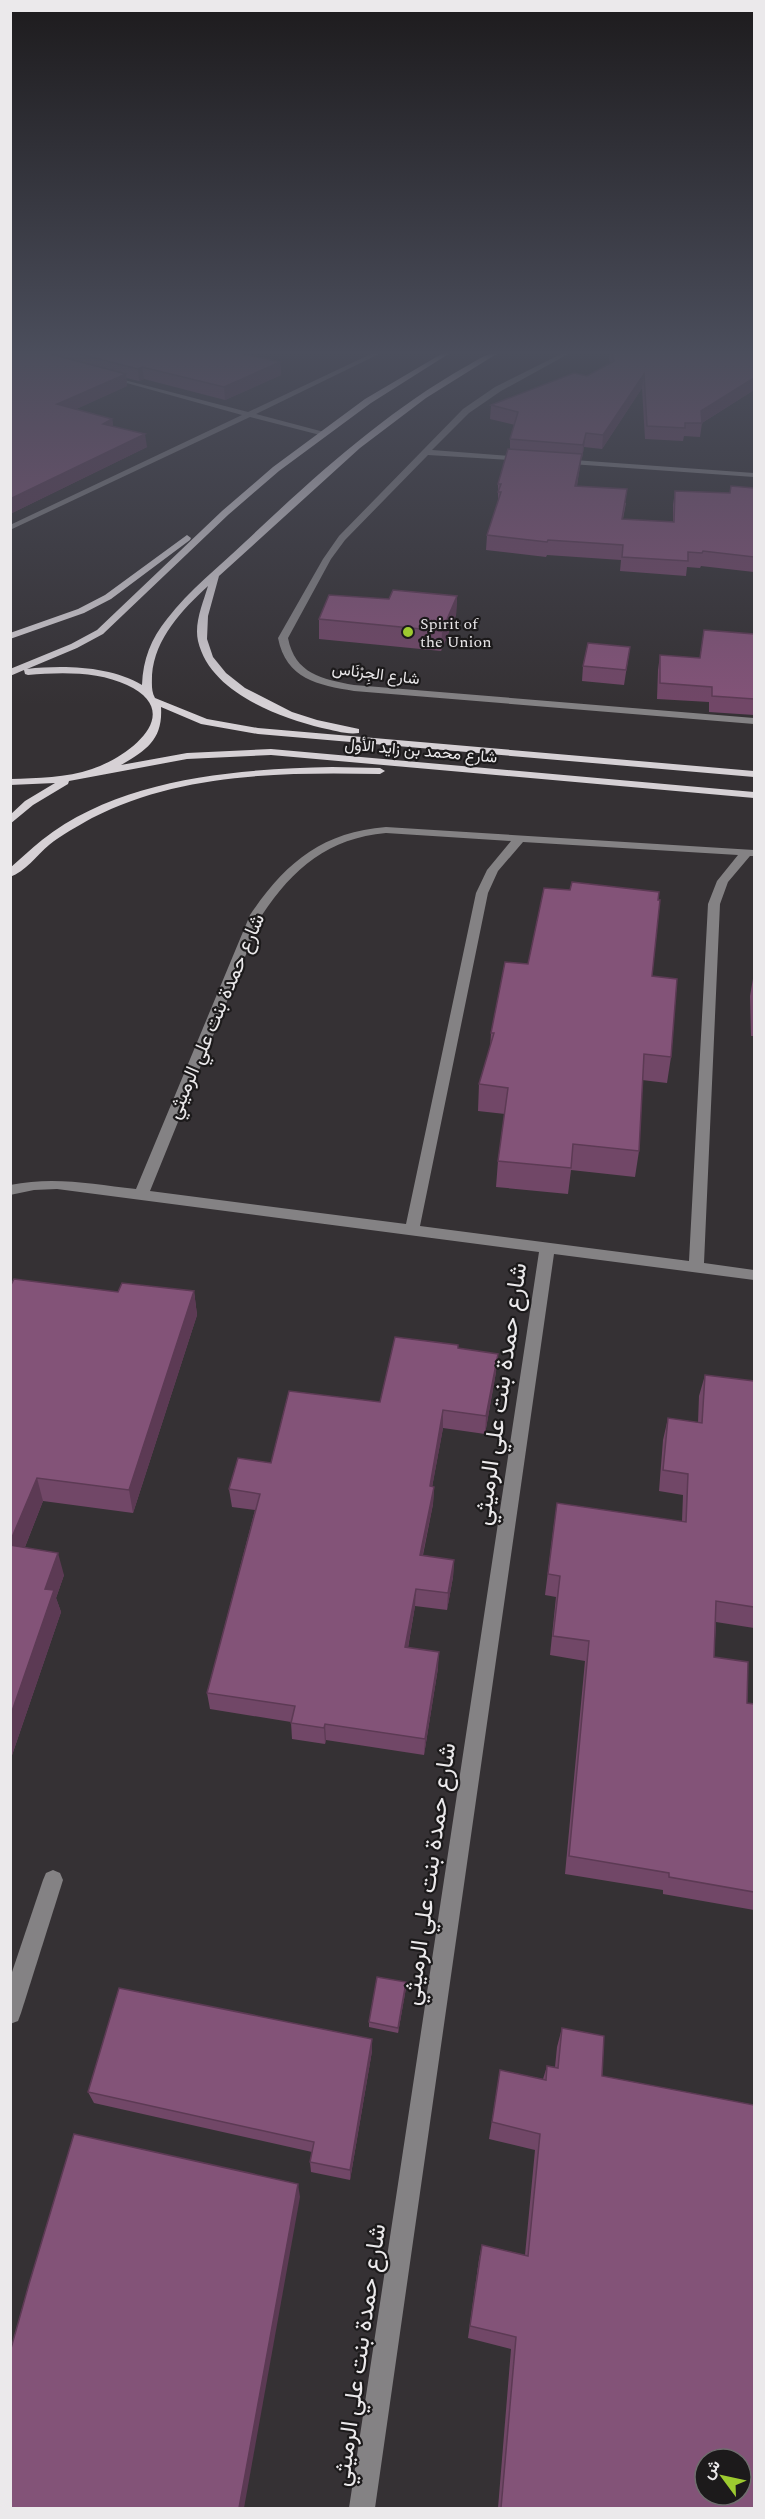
<svg xmlns="http://www.w3.org/2000/svg" width="765" height="2519" font-family="Spectral,Vazirmatn,serif">
<style>
.lines{fill:none;stroke-linecap:round;stroke-linejoin:round}
.minor{fill:#848284;fill-rule:evenodd}
.major{fill:#d6d1d5;fill-rule:evenodd}
.wall{fill:#714767}
.shaded-wall{fill:#5c3a54}
.building{fill:#835378;stroke:#5c3a54;stroke-width:1.5;fill-rule:evenodd}
.poi-dot{fill:#9dca30;stroke:#1c1a1b;stroke-width:2}
.labels{text-anchor:middle;stroke-width:4.5;stroke-linejoin:round;paint-order:stroke}
.far-poi-label{font-size:16px;fill:#ebe9eb;stroke:#1c1a1b;text-anchor:start}
.far-street-label{font-size:16px;fill:#ebe9eb;stroke:#1c1a1b}
.street-label{font-size:20px;fill:#ebe9eb;stroke:#1c1a1b}
.near-street-label{font-size:24px;fill:#ebe9eb;stroke:#1c1a1b}
</style>
<rect width="100%" height="100%" fill="#353134"/>
<g class="lines">
<!-- minor -->
<g class="minor">
<path d="M373,353H381L256,414L324,432V436L250,417L10,530V525L242,415L105,377V375L248,412Z"/>
<path d="M563,353H570L501,391L469,413L432,450L524,457L528,459L527,461L428,455L345,540L331,559L288,638C295,674 322,679 354,685L754,718V724L354,691C318,685 286,679 278,638L323,559L339,536L463,409L495,387Z"/>
<path d="M560,459L754,473V477L557,463V459Z"/>
<path d="M386,827L754,850V856H750L728,882L720,904L704,1263L754,1270V1280L554,1254L375,2508H349L539,1252L57,1189L34,1190L10,1195V1185C54,1176 92,1184 136,1189L250,915C285,863 322,832 386,827ZM386,833L511,841L487,870L476,893L406,1224L150,1191L262,915C293,868 329,838 386,833ZM523,842L738,855L717,881L708,904L689,1261L420,1226L488,893L498,871Z"/>
<path d="M53,1870L60,1873L63,1880L21,2013L18,2021L10,2024V1978L43,1880L46,1873Z"/>
</g>
<!-- major -->
<g class="major">
<path d="M443,353H450L371,403L279,471L228,515L103,634L77,648L27,669C63,665 110,666 142,685C143,659 151,639 167,619C189,590 219,567 245,542C313,478 384,413 465,367C476,361 486,353 498,353L426,398L360,448L219,576L208,616L207,639L213,657L226,673L245,688L292,712L317,720L359,729V733C347,735 333,730 322,728C276,716 210,692 198,641C194,623 203,603 208,586C182,610 155,638 152,675C152,683 151,691 155,698L207,719L258,728L754,771V777L258,734L201,724L161,707C163,739 147,750 121,765L187,753L271,749L754,792V798L271,755L187,759L69,781L68,784L33,805L10,824V815L25,801L55,783L10,785V779C38,778 66,778 92,769C128,757 187,713 127,685C98,671 59,672 28,675L25,674L24,670L10,676V669L71,644L97,630L222,511L273,467L365,399Z"/>
<path d="M187,535L191,538L190,540L111,599L84,613L10,639V633L78,609L105,595Z"/>
<path d="M332,767L380,768L385,771L380,774C284,772 179,773 92,818C78,826 61,835 49,845C37,855 25,872 10,877V868C21,858 31,849 42,840C120,778 236,769 332,767Z"/>
</g>
</g>
<!-- wall -->
<g class="wall">
<path d="M10,353H239L280,362L281,375L225,400L144,379L139,381L126,378L127,386L76,409L112,419L113,426L147,447L10,514Z"/>
<path d="M610,353H754V390L702,423L700,437L684,436L683,441L645,439L642,388L602,449L584,447L582,458H581L577,486L626,503L623,519L673,522V505L675,491L730,493L754,488V572L701,566L700,568L687,567L686,576L620,571L621,560L547,555L546,557L486,550L487,535L498,503V484L510,449V439L515,425L490,419L491,405L587,376L610,363L609,359Z"/>
<path d="M457,596L456,615L441,651L319,639V619Z"/>
<path d="M754,634V715L709,712V702L657,699L658,670L660,655L700,658Z"/>
<path d="M630,647L624,685L582,681L583,666Z"/>
<path d="M570,890L658,900L652,976L671,1057L667,1083L642,1080L639,1151L635,1177L571,1170L568,1194L496,1187L498,1161L505,1114L478,1111L479,1084L490,1048L491,1033L528,964Z"/>
<path d="M754,973V1088H753L754,1036H751L750,996Z"/>
<path d="M10,1287L118,1292L194,1291L197,1315L133,1513L43,1501L25,1547L64,1575L56,1598L61,1612L10,1761Z"/>
<path d="M458,1348L496,1372L485,1434L443,1428L432,1487H434L433,1504L423,1555L454,1560L453,1577L447,1610L415,1606L408,1648L438,1668L424,1755L326,1740L325,1744L292,1739L291,1722L210,1709L207,1693L255,1510L232,1507L229,1489L380,1402Z"/>
<path d="M705,1375L754,1381V1628L716,1622L714,1657L747,1703L754,1704V1910L663,1894V1890L565,1874L585,1661L550,1655L556,1597L545,1595L554,1524L682,1521L683,1495L659,1491L663,1440L668,1418L698,1423L699,1396Z"/>
<path d="M406,1988L398,2033L369,2027V2022Z"/>
<path d="M562,2028L602,2076L754,2508H498L511,2349L468,2338L479,2259L482,2245L525,2255L535,2150L489,2139L500,2070L543,2079L547,2066L555,2067L557,2047Z"/>
<path d="M372,2039V2051L350,2180L311,2172L310,2162L312,2152L94,2103L88,2092Z"/>
</g>
<!-- shaded-wall -->
<g class="shaded-wall">
<path d="M280,362L281,375L225,400L224,387Z"/>
<path d="M142,367L144,379L139,381L138,369Z"/>
<path d="M126,374L127,386L59,417L57,404Z"/>
<path d="M644,374L642,388L602,449L603,435Z"/>
<path d="M754,378V390L700,424L701,411Z"/>
<path d="M112,419L114,432L103,424Z"/>
<path d="M586,433L584,447L582,458L583,445Z"/>
<path d="M145,434L147,447L10,514V499Z"/>
<path d="M582,454L580,468L574,500L575,486Z"/>
<path d="M457,596L456,615L441,651L442,631Z"/>
<path d="M194,1291L197,1315L133,1513L129,1490Z"/>
<path d="M498,1354L496,1372L485,1434L486,1416Z"/>
<path d="M443,1410V1428L429,1504L430,1486Z"/>
<path d="M37,1478L43,1501L17,1567L10,1547V1542Z"/>
<path d="M434,1487L433,1504L419,1572L420,1555Z"/>
<path d="M58,1553L64,1575L56,1598L61,1612L10,1761V1717L45,1589Z"/>
<path d="M454,1560L453,1577L447,1610L448,1593Z"/>
<path d="M416,1589L415,1606L405,1664V1647Z"/>
<path d="M439,1652L438,1668L424,1755L425,1739Z"/>
<path d="M325,1724L326,1740L325,1744L324,1728Z"/>
<path d="M406,1982V1988L398,2033V2028Z"/>
<path d="M372,2039V2051L350,2180V2170Z"/>
<path d="M298,2184L300,2197L244,2508H239Z"/>
</g>
<!-- building -->
<g class="building">
<path d="M10,353H47L126,374L57,404L112,419L103,424L145,434L10,499Z"/>
<path d="M76,353H239L280,362L224,387L142,367L138,369Z"/>
<path d="M612,353H754V378L701,411L702,423H685V428L647,426L644,374L603,435L586,433L583,445L510,439L518,412L491,405L574,373L587,376L614,361Z"/>
<path d="M508,449L582,454L575,486L627,489L622,519L674,522L675,491L730,493L731,486L754,488V557L703,551L702,553L688,552V561L622,557L623,545L548,540L547,542L487,535L501,492H498L501,484H498Z"/>
<path d="M393,590L457,596L442,631L319,619L329,595L389,599Z"/>
<path d="M704,630L754,634V699L712,696V687L660,683V655L700,658Z"/>
<path d="M588,643L630,647L626,670L583,666Z"/>
<path d="M572,882L659,892L658,900H660L652,976L677,979L671,1057L644,1054L639,1151L573,1144L571,1168L498,1161L508,1088L479,1084L494,1033H491L505,962L528,964L544,888L570,890Z"/>
<path d="M14,1279L118,1292L122,1283L194,1291L129,1490L37,1478L10,1542V1287Z"/>
<path d="M395,1337L458,1345V1348L498,1354L486,1416L443,1410L430,1486L434,1487L420,1555L454,1560L448,1593L416,1589L405,1647L439,1652L425,1739L325,1724L324,1728L291,1723L295,1706L207,1693L260,1494L229,1489L238,1458L271,1463L289,1391L380,1402Z"/>
<path d="M705,1375L754,1381V1607L716,1601L714,1657L748,1662L747,1703L754,1704V1892L669,1877V1873L569,1856L589,1641L553,1636L560,1576L548,1574L557,1503L686,1522L688,1474L663,1470L668,1418L702,1423Z"/>
<path d="M10,1545L58,1553L45,1589L54,1590L10,1717Z"/>
<path d="M377,1977L406,1982L398,2028L369,2022Z"/>
<path d="M119,1988L372,2039L350,2170L310,2162L314,2142L88,2092Z"/>
<path d="M562,2028L604,2036L602,2076L754,2105V2508H501L516,2337L470,2326L482,2245L528,2256L540,2134L492,2122L500,2070L546,2080L547,2066L558,2068ZM705,2459H741V2495H705Z"/>
<path d="M74,2134L298,2184L239,2508H10V2352L29,2284Z"/>
</g>
<!-- sky -->
<linearGradient id="sky" x2="0" y2="1"><stop stop-color="#1d1b1d"/><stop offset="0.5" stop-color="#4b4e5c"/><stop offset="1" stop-color="#4b4e5c" stop-opacity="0"/></linearGradient>
<rect width="765" height="705" fill="url(#sky)"/>
<!-- markers -->
<circle class="poi-dot" cx="408" cy="632" r="6"/>
<g class="labels">
<!-- far-poi labels -->
<g class="far-poi-label">
<text x="420" y="629">Spirit of<tspan x="420" dy="18">the Union</tspan></text>
</g>
<!-- far-street labels -->
<g class="far-street-label">
<text transform="translate(376 673) rotate(7)" y="6">شارع الجِرْنَاس</text>
<text transform="translate(421 750) rotate(5)" y="6">شارع محمد بن زايد الأول</text>
</g>
<!-- street labels -->
<g class="street-label">
<text transform="translate(215 1016) rotate(-67)" y="7">شارع حمدة بنت علي الرميثي</text>
</g>
<!-- near-street labels -->
<g class="near-street-label">
<text transform="translate(500 1394) rotate(-82)" y="8">شارع حمدة بنت علي الرميثي</text>
<text transform="translate(429 1874) rotate(-82)" y="8">شارع حمدة بنت علي الرميثي</text>
<text transform="translate(359 2355) rotate(-82)" y="8">شارع حمدة بنت علي الرميثي</text>
</g>
</g>
<!-- border -->
<rect width="765" height="2519" fill="none" stroke="#ebe9eb" stroke-width="24"/>
<!-- north arrow -->
<g transform="translate(723 2477) rotate(303)"><circle r="28" fill="#1c1a1b" stroke="#6f6d6e" stroke-width="1.5"/>
<path d="M0-4.5L10 22L0 15L-10 22Z" fill="#9dca30"/>
<text y="-9" font-size="16" font-weight="bold" text-anchor="middle" fill="#ebe9eb">ش</text>
</g>
</svg>
